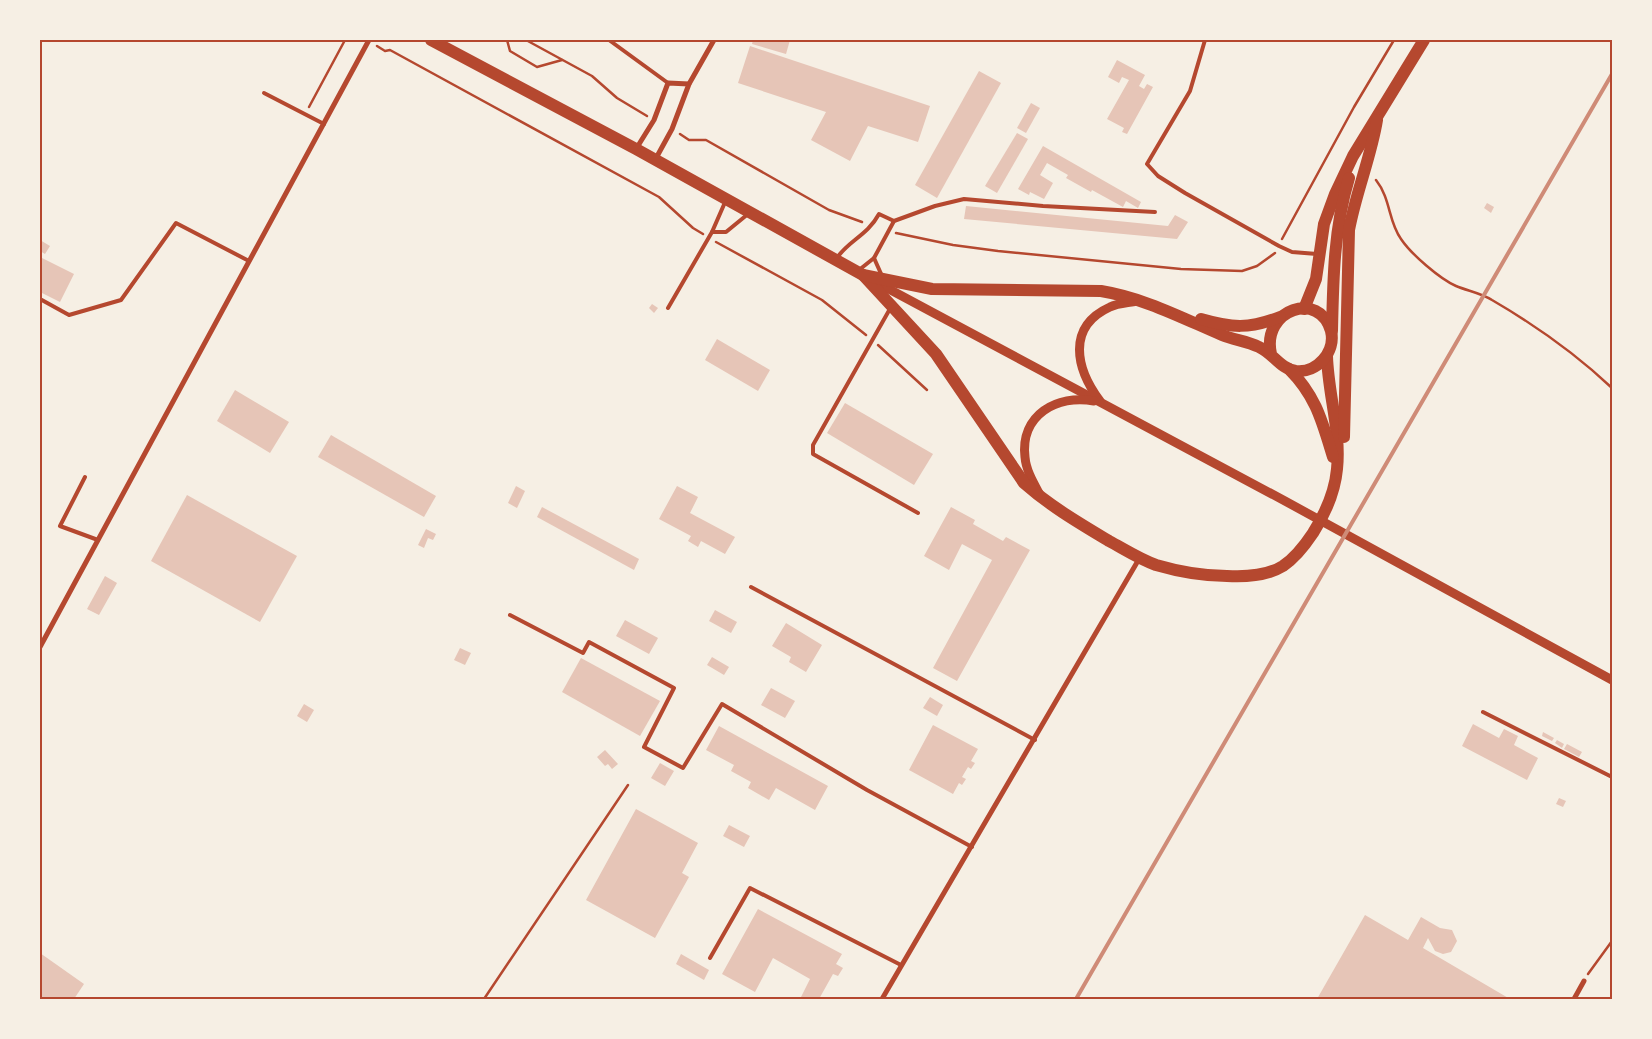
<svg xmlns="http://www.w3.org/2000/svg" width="1652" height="1039" font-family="Montserrat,sans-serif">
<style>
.building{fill:#e6c5b7}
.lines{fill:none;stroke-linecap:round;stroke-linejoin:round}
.path{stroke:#b5482f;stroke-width:2.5}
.service{stroke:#b5482f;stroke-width:4}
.minor{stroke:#b5482f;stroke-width:5}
.tertiary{stroke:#b5482f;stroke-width:9}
.trunk{stroke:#b5482f;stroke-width:12}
.rail{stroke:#cf8b77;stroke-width:4}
.neatline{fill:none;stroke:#b5482f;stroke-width:2}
</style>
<rect width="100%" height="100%" fill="#f6efe4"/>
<!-- building -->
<g class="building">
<path d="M753,40H790L786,54L752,44Z"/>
<path d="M750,46L930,106L918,142L868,126L850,161L811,140L826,112L738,83Z"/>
<path d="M1117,60L1145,75L1139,86L1144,89L1147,84L1153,87L1127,134L1122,132L1124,128L1107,119L1129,80L1122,77L1119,83L1108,77Z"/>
<path d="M979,71L1001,83L937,198L915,185Z"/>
<path d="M1031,103L1040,108L1026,133L1017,128Z"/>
<path d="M1017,133L1028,139L997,193L985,186Z"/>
<path d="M1043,146L1141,202L1138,208L1126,201L1123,207L1092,190L1091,192L1066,178L1068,175L1047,163L1040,175L1053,183L1044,199L1030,192L1029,195L1018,189Z"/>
<path d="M1487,203L1494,207L1491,213L1484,208Z"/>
<path d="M966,206L1168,226L1175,215L1188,222L1177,239L964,219Z"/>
<path d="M40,240L50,246L45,254L40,251Z"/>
<path d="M40,257L74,274L60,302L40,292Z"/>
<path d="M652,304L658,308L654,313L649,308Z"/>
<path d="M717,339L770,370L758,391L705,360Z"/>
<path d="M235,390L289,422L270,453L217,421Z"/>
<path d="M845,403L933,454L914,485L827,433Z"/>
<path d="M331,435L436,496L424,517L318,457Z"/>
<path d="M516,486L525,491L517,508L508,503Z"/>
<path d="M677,486L698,497L690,513L735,537L725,554L701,541L698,547L688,541L691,536L659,519Z"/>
<path d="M187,495L297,556L260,622L151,561Z"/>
<path d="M542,507L639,559L634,570L537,517Z"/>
<path d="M951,507L975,520L973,524L1003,541L1006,537L1030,550L957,681L933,668L992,560L962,544L949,570L924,556Z"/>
<path d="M426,529L436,534L433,540L428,538L424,548L418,545Z"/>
<path d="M105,576L117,583L99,615L87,609Z"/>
<path d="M715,610L737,622L731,633L709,621Z"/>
<path d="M625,620L658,638L649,654L616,636Z"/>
<path d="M786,623L822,645L806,672L789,662L791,657L772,646Z"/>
<path d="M460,648L471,653L465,665L454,660Z"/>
<path d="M712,657L729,667L724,675L707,665Z"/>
<path d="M581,658L660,701L640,736L562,692Z"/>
<path d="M771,688L795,701L785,718L761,705Z"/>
<path d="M930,697L943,705L937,716L923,708Z"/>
<path d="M304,704L314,710L307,722L297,716Z"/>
<path d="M1473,724L1499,738L1504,729L1518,736L1514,745L1538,758L1527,780L1462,746Z"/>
<path d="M933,725L978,749L971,761L975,763L971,769L968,767L962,777L966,779L962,785L959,783L953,794L909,770Z"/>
<path d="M719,726L828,786L815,810L776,788L769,800L748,788L751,782L731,771L734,765L706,750Z"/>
<path d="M1543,732L1554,738L1552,741L1542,736Z"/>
<path d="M1557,740L1564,744L1562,748L1555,743Z"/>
<path d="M1567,744L1582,752L1579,757L1564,749Z"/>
<path d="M605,750L618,764L612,769L608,764L605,766L597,757Z"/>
<path d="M660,763L674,771L665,786L651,778Z"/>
<path d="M1559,798L1566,801L1563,807L1556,804Z"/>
<path d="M636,809L698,843L682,873L689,877L655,938L586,900Z"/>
<path d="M729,825L750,836L744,847L723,836Z"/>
<path d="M758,909L842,954L836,964L843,968L838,976L833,974L819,999H800L810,979L773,958L755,992L722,974Z"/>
<path d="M1365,915L1408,940L1421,917L1440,928L1452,930L1457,941L1451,952L1443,954L1435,951L1428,938L1423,948L1510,999H1317Z"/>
<path d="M40,953L84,984L74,999H40Z"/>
<path d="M681,954L709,970L704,980L676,964Z"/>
</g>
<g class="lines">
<!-- path -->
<g class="path">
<path d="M507,40L510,51L537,67L562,60"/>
<path d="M526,40L592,76L617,98L647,116"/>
<path d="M377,46L385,51L390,50L659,197L693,228L703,234"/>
<path d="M309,107L345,40"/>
<path d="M680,134L689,140H706L829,210L862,222"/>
<path d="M1376,180C1391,199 1388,221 1401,239C1411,254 1440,279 1456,286C1468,291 1481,293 1492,300C1535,325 1576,354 1612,388"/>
<path d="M896,233L953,245L998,251L1181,269L1242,271L1257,266L1275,253"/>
<path d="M1282,239L1354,107L1394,40"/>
<path d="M716,242L822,300L866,335"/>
<path d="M878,345L927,390"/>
<path d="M1588,974L1612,941"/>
<path d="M484,999L628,785"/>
</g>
<!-- service -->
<g class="service">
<path d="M609,40L668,83"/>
<path d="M1205,40L1190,91L1147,164L1158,176L1185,193L1279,246L1292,252L1317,254"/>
<path d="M264,93L324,124"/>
<path d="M712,232H726L748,214"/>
<path d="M874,258L882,276"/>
<path d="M836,259C849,240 867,236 879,214L894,221"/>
<path d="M859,270L874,258L894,221L935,206L964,199L1043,206L1155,212"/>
<path d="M40,299L69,315L121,300L176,223L249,261"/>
<path d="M891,307L813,445V454L918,513"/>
<path d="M668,308L712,232L726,200"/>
<path d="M85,477L60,526L98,540"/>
<path d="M751,587L1035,740"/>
<path d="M510,615L583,653L589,642L674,688L644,747L683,768L722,704L867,790L972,847"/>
<path d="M1483,712L1612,777"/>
<path d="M710,958L750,888L901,965"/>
</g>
<!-- minor -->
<g class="minor">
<path d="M636,149L654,120L668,83L689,84"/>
<path d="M655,160L672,129L689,84L714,40"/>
<path d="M40,647L369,40"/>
<path d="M882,999L1139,559"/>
<path d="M1574,999L1584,981"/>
</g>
<!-- tertiary -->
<g class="tertiary">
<path d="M872,280L1285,501L1612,680"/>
<path d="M1100,401C1076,369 1066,327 1110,307C1118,303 1128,303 1137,301"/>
<path d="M1039,493C1033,482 1026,470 1025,457C1020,415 1057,394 1094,401"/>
</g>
<!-- trunk -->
<g class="trunk">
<path d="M431,40L636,149L863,275L936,354L1024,483C1050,506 1079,523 1109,541C1124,549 1139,559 1156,565C1180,572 1203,576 1227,576C1245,577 1267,576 1283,566C1295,558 1305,545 1313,533C1325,514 1335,491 1337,469C1341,431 1328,394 1327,356"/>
<path d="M863,275L932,289L1101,291C1144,298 1182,318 1222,335C1234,340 1247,341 1259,347C1273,353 1280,369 1296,371C1317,373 1336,352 1331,331C1320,290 1261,309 1271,354"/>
<path d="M1304,309L1316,279L1324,224L1335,194L1353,156L1424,40"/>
<path d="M1201,319C1232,328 1249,329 1280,317"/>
<path d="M1332,331C1333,280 1334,227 1349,178"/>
<path d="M1289,369C1316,396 1322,421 1333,457"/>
<path d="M1344,437L1349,230C1356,192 1371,157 1377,120"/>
</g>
<!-- rail -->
<path class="rail" d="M1076,999L1612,74"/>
</g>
<!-- border -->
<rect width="1652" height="1039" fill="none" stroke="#f6efe4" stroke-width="82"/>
<rect x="41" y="41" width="1570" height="957" class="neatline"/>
</svg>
